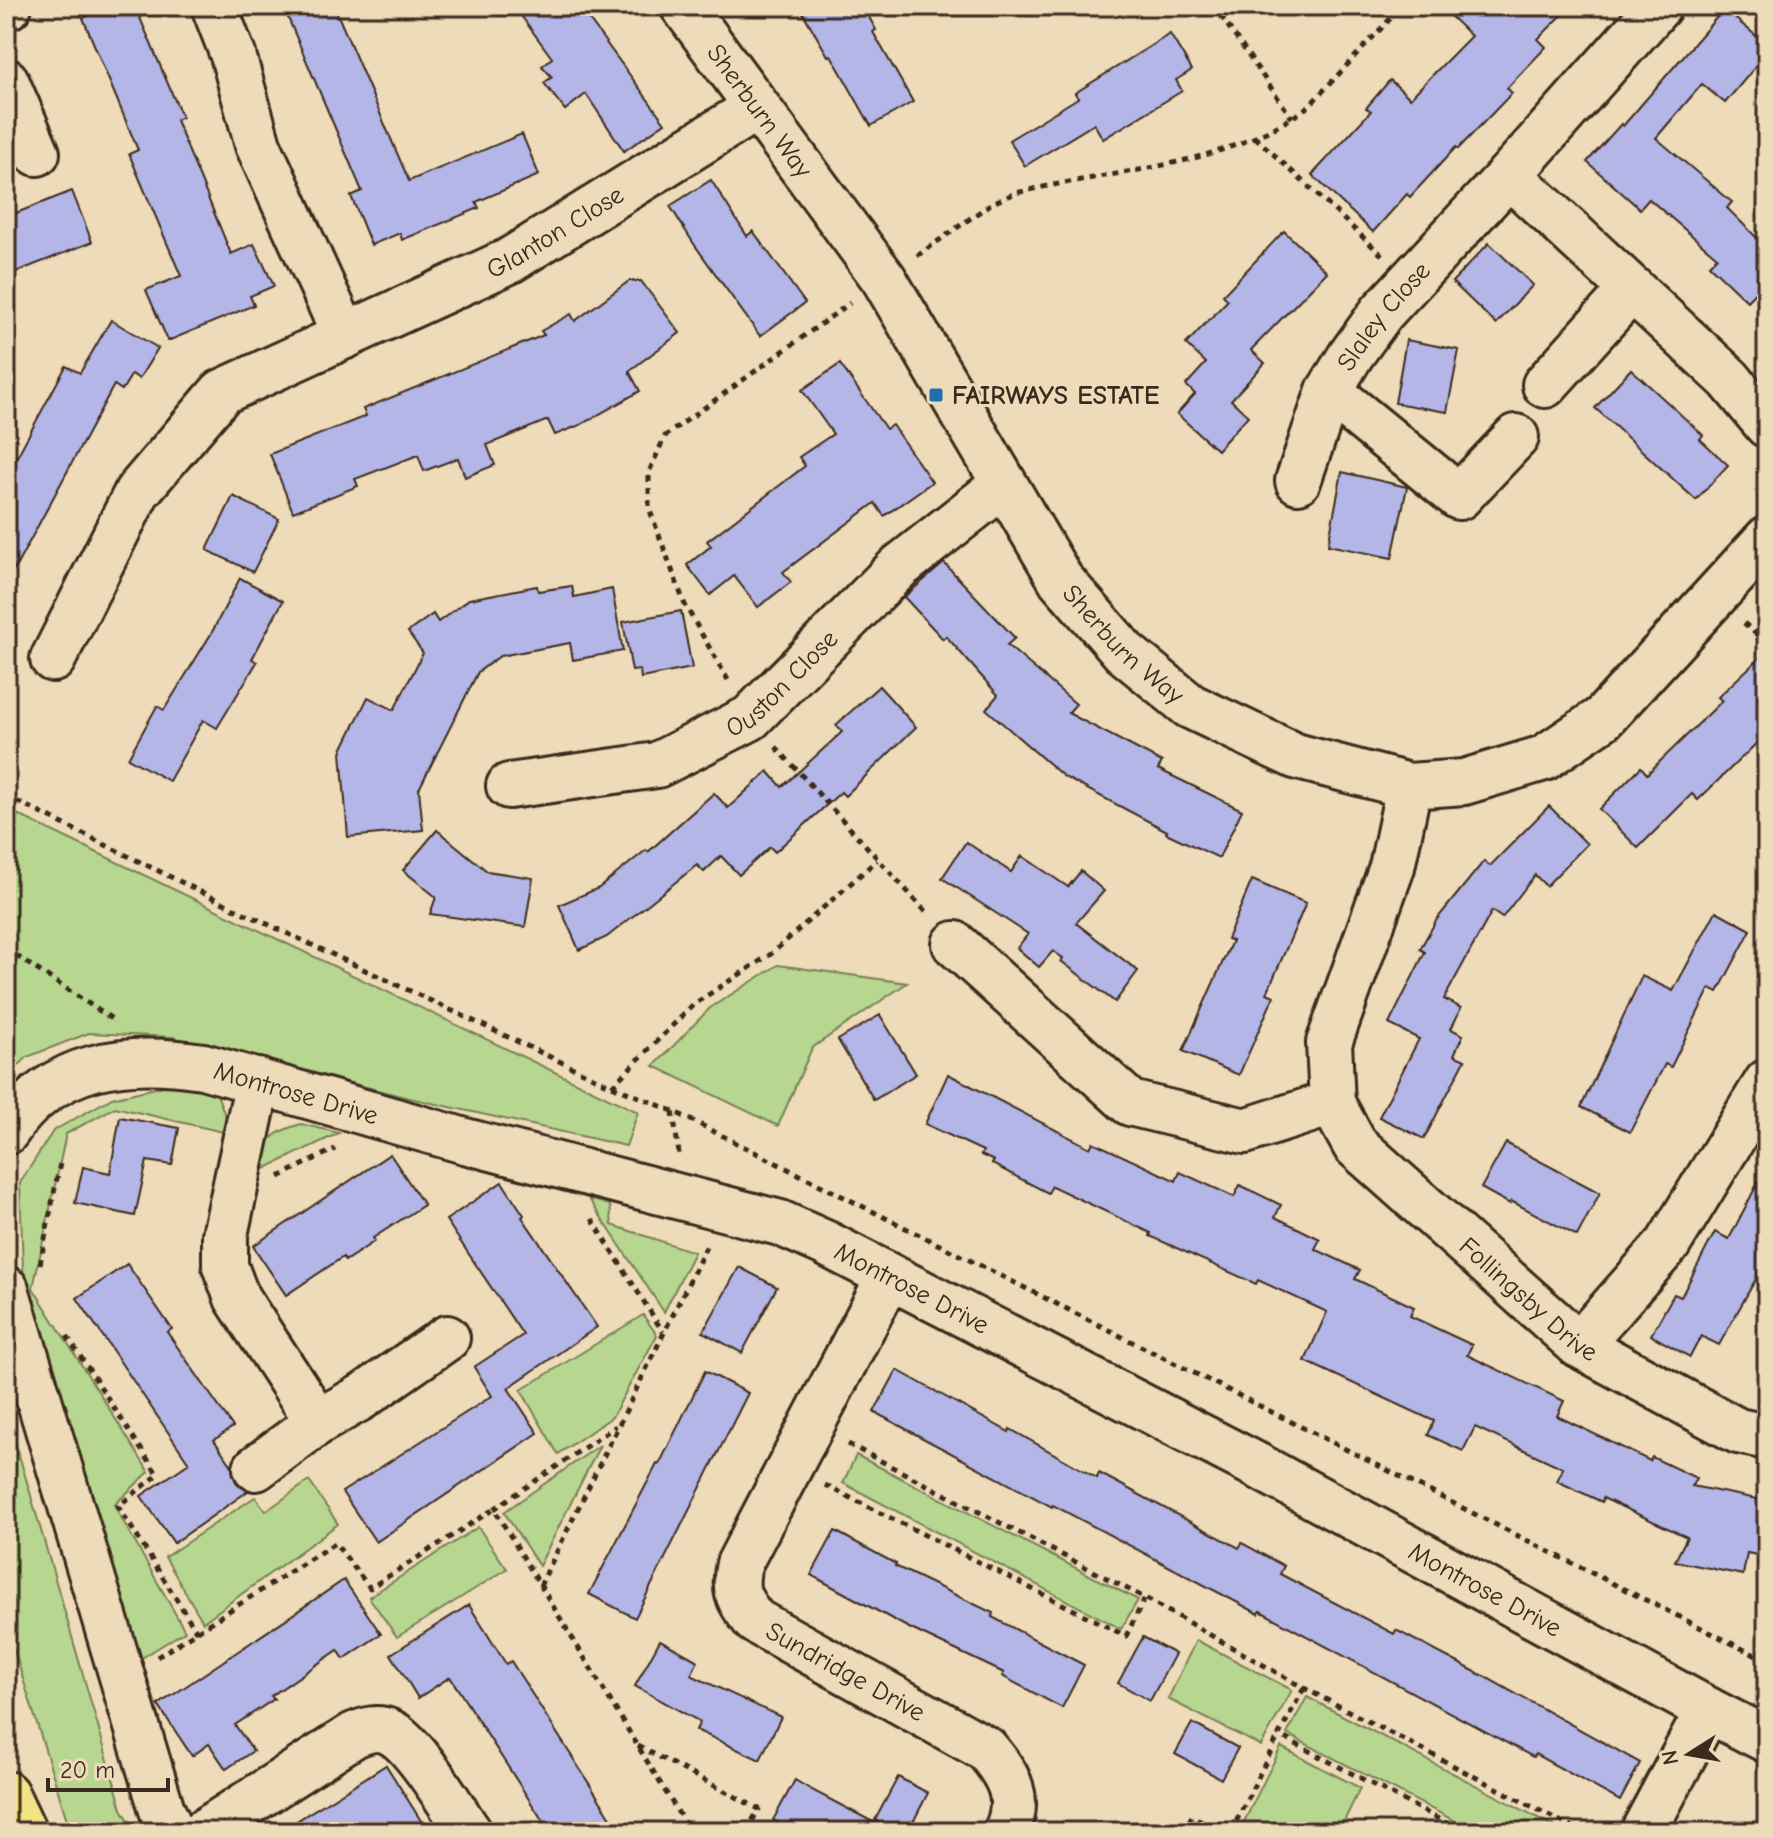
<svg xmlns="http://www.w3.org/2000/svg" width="1773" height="1838" font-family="'Comic Neue',sans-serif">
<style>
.green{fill:#b7d790;stroke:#798057;stroke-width:2}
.building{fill:#b3b6e7;stroke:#3b2a1e;stroke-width:2}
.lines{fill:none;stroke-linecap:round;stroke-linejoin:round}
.minor-casing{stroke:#3b2a1e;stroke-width:50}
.highway-casing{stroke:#3b2a1e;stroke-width:50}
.path{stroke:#3b2a1e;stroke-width:5;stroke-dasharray:6 6;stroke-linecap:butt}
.minor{stroke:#eedbb9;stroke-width:44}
.highway{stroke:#f4e382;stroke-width:44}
.poi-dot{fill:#1f6fb2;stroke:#eedbb9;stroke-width:3}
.labels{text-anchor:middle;stroke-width:6;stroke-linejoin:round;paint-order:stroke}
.street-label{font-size:26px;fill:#3b2a1e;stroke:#eedbb9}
.poi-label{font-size:26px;font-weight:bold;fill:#3b2a1e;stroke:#eedbb9;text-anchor:start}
</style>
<rect width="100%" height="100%" fill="#eedbb9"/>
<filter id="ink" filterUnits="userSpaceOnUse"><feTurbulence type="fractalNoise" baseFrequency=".0125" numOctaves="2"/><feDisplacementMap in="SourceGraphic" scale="16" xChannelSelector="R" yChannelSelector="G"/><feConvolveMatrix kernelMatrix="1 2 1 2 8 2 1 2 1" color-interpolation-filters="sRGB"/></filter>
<g filter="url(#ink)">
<!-- green -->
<g class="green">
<path d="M6,809L638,1112L626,1146L405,1097L172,1037L89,1033L27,1057L6,1079Z"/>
<path d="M778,965L907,983L812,1048L778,1126L654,1066L710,1008Z"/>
<path d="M164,1086L215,1089L232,1134L115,1107L66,1134L33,1288L149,1472L114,1505L185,1631L137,1661L23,1269L20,1183L53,1131L112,1098Z"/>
<path d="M301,1124L339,1133L256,1173C267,1140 267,1134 301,1124Z"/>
<path d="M589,1199L610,1205L612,1225L694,1252L664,1312Z"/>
<path d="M643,1315L657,1335L612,1417L558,1454L521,1390Z"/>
<path d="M6,1410L122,1809L136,1832H76L67,1820L6,1624Z"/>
<path d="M600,1445L539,1566L504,1512Z"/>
<path d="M856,1455L1138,1600L1121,1629L843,1483Z"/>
<path d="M309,1481L338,1524L203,1622L165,1557L255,1497L266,1511Z"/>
<path d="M478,1527L507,1569L397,1637L369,1597Z"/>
<path d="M1196,1640L1292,1690L1261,1746L1168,1699Z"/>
<path d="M1307,1697L1565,1832H1476L1287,1734Z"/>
<path d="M1281,1747L1360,1788L1339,1832H1239Z"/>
</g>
<!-- building -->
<g class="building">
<path d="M110,6H135L182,117L176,120L231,254L254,244L274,286L250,296L254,305L168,341L146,290L181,276L129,154L138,150L83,18Z"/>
<path d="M283,6H334L409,181L522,134L539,175L476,202L479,208L402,240L400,233L371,245L351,196L362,191Z"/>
<path d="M514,6H579L665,123L624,151L586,94L565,110L544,83L552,77L542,66L552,58Z"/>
<path d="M799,6H863L876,30L873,32L913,102L871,126L831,55L828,56Z"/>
<path d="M1440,6H1571L1538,39L1546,47L1507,88L1512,93L1458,149L1456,147L1410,197L1407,194L1373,232L1312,175L1371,111L1366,108L1390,80L1410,98L1471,36Z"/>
<path d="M1724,9L1767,45V53L1725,103L1702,84L1656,138L1732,202L1727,208L1767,248V280L1747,301L1709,265L1717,257L1649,199L1640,209L1587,162L1621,124L1623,126Z"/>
<path d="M1170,34L1192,70L1176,80L1182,91L1103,139L1094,124L1025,166L1009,140L1078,98L1075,93Z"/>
<path d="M711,180L747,236L753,231L805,303L760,336L694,244L670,206Z"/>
<path d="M72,191L92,242L6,276V217Z"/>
<path d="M1284,231L1327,272L1251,350L1265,363L1231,400L1248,416L1217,450L1177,414L1195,394L1186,385L1206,363L1186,344L1228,300L1223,295Z"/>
<path d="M1489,243L1533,285L1496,324L1452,282Z"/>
<path d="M629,281H641L680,333L629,371L640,391L580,425L555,435L548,420L487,445L495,465L465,477L458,458L424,471L418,455L355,479L358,486L293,512L270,454L366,416L363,409L544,335L541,331L571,314L575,321Z"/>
<path d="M111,320L158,348L139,379L132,374L122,390L114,385L6,585V477L66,366L80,373Z"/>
<path d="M1406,340L1459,350L1447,412L1395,403Z"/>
<path d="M840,364L886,429L892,425L932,482L884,516L875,503L783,572L791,582L758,607L734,576L710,595L687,565L711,546L707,541L805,466L799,457L833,434L802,390Z"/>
<path d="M1631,369L1703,435L1700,439L1728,465L1696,500L1595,408Z"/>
<path d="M1342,472L1407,487L1392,558L1328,545Z"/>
<path d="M233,496L279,519L253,572L207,550Z"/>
<path d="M944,563L1015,638L1007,645L1076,704L1068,713L1162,762L1158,769L1242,810L1219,858L1166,833L1167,831L1064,777L986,709L998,695L946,636L943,639L904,597Z"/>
<path d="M240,578L283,601L252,659L257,662L217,728L203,720L169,781L128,758L157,706L164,710L211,634Z"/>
<path d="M537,586L538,591L572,586L574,597L612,589L623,651L573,660L570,643L500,656L478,672L419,789L423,830L348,837L341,752L368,697L394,710L423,653L408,632L433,614L438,622L469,599Z"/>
<path d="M681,611L692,668L641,678L640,670L632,671L623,622Z"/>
<path d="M1767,651V733L1698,800L1692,794L1638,848L1599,809L1641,767L1647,774L1722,701L1718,697Z"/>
<path d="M879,686L916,727L845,796L841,792L775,852L770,847L739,875L721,856L704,872L697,865L607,937L579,950L559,905L599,888L646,850L648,852L714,793L728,808L768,771L782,787L842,732L836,725Z"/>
<path d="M1549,806L1587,844L1546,886L1535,875L1502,918L1492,911L1444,999L1461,1008L1451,1029L1463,1035L1454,1055L1465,1060L1424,1139L1379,1117L1419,1039L1389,1024L1425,952L1420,949L1437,919L1484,861L1490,866Z"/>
<path d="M437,830L487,871L533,878L525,927L430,914L436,897L403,870Z"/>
<path d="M966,842L1011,872L1022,856L1068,887L1081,871L1104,891L1076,923L1138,971L1115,1002L1061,961L1063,958L1053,951L1039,967L1017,948L1028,934L942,878Z"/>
<path d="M1252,880L1306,903L1267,993L1274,996L1239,1075L1183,1051L1232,941L1227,939Z"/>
<path d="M1716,911L1751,930L1718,992L1710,988L1671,1067L1665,1064L1630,1132L1581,1107L1642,976L1673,991Z"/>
<path d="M880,1015L916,1074L874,1100L838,1040Z"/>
<path d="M948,1074L1090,1148L1093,1142L1176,1181L1180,1172L1234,1197L1240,1185L1281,1205L1275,1217L1320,1239L1315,1249L1360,1270L1355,1279L1414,1307L1410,1316L1472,1345L1467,1355L1564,1401L1557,1416L1650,1461L1652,1457L1696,1478L1692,1486L1767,1501V1557L1747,1553L1743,1575L1675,1561L1687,1537L1603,1498L1602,1502L1557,1481L1563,1468L1475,1427L1463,1451L1428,1435L1434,1421L1305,1361L1327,1312L1258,1280L1256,1284L1150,1236L1151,1233L1052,1186L1048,1193L992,1164L994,1161L981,1155L983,1151L925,1124Z"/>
<path d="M120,1117L179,1128L172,1165L147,1161L135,1216L75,1203L83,1167L110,1173Z"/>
<path d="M1506,1143L1600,1193L1577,1236L1511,1201L1510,1204L1481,1188Z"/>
<path d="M390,1154L424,1205L373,1238L375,1241L345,1261L343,1257L286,1295L253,1246Z"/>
<path d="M1767,1165V1259L1719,1345L1701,1336L1690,1357L1651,1335L1674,1294L1681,1297L1715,1232L1729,1239Z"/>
<path d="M502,1182L524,1215L522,1217L597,1327L508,1388L538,1433L376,1542L342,1492L492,1396L474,1367L523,1335L446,1220Z"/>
<path d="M127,1264L172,1329L167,1332L233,1427L214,1440L232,1466L236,1482L248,1491L174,1543L141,1496L189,1463L77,1298Z"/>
<path d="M739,1267L777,1287L742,1353L703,1332Z"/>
<path d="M897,1370L1009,1432L1010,1429L1097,1478L1099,1473L1239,1548L1242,1543L1284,1566L1280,1574L1394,1634L1396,1630L1489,1679L1640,1763L1620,1801L1535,1754L1533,1757L1260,1611L1259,1614L1053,1505L1052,1507L874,1412Z"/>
<path d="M705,1371L748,1393L635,1618L589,1594L657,1464L659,1465Z"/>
<path d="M835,1531L896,1564L895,1566L993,1613L992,1617L1084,1665L1062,1708L1002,1676L1004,1673L907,1627L811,1575Z"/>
<path d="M344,1580L381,1634L344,1659L338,1650L271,1696L274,1699L235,1725L253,1751L226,1769L209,1744L192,1756L158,1705Z"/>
<path d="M469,1605L506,1664L511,1661L620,1832H550L450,1677L418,1698L391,1654Z"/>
<path d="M1143,1637L1175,1654L1150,1701L1118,1683Z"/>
<path d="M660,1640L698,1661L691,1675L781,1717L760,1760L696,1730L700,1722L635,1686Z"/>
<path d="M1192,1723L1238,1748L1221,1779L1175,1754Z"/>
<path d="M386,1765L428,1832H279Z"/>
<path d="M898,1777L928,1793L908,1832H896L875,1820Z"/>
<path d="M795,1780L810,1789L892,1832H795L773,1820Z"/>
</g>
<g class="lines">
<defs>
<g id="minor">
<path d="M214,6L233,55L258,145L345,336"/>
<path id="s1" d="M683,6L884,279L1061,580L1124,652L1190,706L1295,756L1409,786L1464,782L1544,758L1603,718L1767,539"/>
<path d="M6,7L9,6"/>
<path d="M6,81L37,153"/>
<path d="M1509,175L1729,379L1767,425"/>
<path d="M1545,385L1632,289"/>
<path d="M1329,391L1459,497L1516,437"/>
<path id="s2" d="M1298,481L1329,391L1351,355L1382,312L1509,175L1659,6"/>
<path id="s3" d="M53,659L137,492L222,392L509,261L756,108"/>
<path id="s4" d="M509,786L657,765L750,718L899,567L1004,484"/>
<path id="s5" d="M1409,786L1392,867L1329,1043L1332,1103L1355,1145L1579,1345L1738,1431L1767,1437"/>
<path d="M955,944L1130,1103L1245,1131L1332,1103"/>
<path d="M258,1081L225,1235V1266L237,1298L318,1422L362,1397L447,1338"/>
<path id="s6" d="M6,1132C53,1062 126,1054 203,1066L465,1141L780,1223L825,1243L1258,1466L1708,1710L1767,1740"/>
<path id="s7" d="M889,1277L739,1564C733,1591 738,1600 755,1621L986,1749C1009,1775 1022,1799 1006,1832"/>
<path d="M6,1289L162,1810L172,1832"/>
<path d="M1579,1345L1668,1244L1767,1082"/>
<path d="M256,1468L318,1422"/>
<path d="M203,1832L354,1735C366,1730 377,1726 390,1732C415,1743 452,1808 469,1832"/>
<path d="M1643,1832L1708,1710"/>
</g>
<path id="highway" d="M6,1794L24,1832"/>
</defs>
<!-- minor casing -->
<use href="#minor" class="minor-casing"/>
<!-- highway casing -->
<use href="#highway" class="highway-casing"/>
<!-- path -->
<g class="path">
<path d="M1214,6L1292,118"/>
<path d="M1255,137L1382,255"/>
<path d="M917,256L992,203L1016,193C1115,169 1226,169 1310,105L1402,6"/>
<path d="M1744,623L1767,644"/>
<path d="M728,680L685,605L649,508V472L665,436L850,303"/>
<path d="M776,747L928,914"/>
<path d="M6,796L242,912L612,1086L673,1111L1767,1661"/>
<path d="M6,949L115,1021"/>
<path d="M612,1086L694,1004L771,954L877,860"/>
<path d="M673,1112L679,1154"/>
<path d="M279,1177L335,1149"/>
<path d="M592,1219L663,1332"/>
<path d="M40,1264L60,1163"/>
<path d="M67,1336L158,1475L118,1506L197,1632"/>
<path d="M848,1444L1145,1598L1304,1688L1581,1832"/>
<path d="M825,1485L1126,1636L1145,1598"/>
<path d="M494,1509L616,1426"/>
<path d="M540,1586L707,1245"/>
<path d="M157,1657L335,1543L370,1588L494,1509L690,1832"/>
<path d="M1304,1688L1279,1735L1463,1832"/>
<path d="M638,1746L759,1809L746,1832"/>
<path d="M1183,1832L1192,1816L1223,1832"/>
<path d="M1231,1832L1279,1735"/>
</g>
<!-- minor -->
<use href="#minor" class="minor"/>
<!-- highway -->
<use href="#highway" class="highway"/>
</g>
</g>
<!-- markers -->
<rect class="poi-dot" x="928" y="387" width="16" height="16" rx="4"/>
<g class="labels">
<!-- street labels -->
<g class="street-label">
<text dy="9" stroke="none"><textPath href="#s1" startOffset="130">Sherburn Way</textPath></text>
<text dy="9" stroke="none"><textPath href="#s3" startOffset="688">Glanton Close</textPath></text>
<text dy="9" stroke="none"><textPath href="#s2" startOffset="188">Slaley Close</textPath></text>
<text dy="9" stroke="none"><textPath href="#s1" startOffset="778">Sherburn Way</textPath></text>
<text dy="9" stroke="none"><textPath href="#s4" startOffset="300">Ouston Close</textPath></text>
<text dy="9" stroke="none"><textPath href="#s6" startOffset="318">Montrose Drive</textPath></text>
<text dy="9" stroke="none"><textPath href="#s6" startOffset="966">Montrose Drive</textPath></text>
<text dy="9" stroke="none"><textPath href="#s5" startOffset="610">Follingsby Drive</textPath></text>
<text dy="9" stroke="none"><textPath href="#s6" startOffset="1614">Montrose Drive</textPath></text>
<text dy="9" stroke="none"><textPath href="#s7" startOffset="490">Sundridge Drive</textPath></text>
</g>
<!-- poi labels -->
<g class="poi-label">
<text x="952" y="404">FAIRWAYS ESTATE</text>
</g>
</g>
<!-- margin -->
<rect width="1773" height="1838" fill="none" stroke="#eedbb9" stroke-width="32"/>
<rect x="16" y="16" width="1741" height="1806" fill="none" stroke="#3b2a1e" stroke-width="3" filter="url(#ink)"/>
<!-- north arrow -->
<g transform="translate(1689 1754) rotate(259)" stroke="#eedbb9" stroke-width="6" paint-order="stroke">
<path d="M0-6L14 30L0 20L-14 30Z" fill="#3b2a1e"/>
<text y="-12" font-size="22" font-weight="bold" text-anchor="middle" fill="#3b2a1e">N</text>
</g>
<!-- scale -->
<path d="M48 1778v12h120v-12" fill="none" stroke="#3b2a1e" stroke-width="4"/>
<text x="60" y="1778" font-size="24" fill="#3b2a1e" stroke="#eedbb9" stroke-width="6" paint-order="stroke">20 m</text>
</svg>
